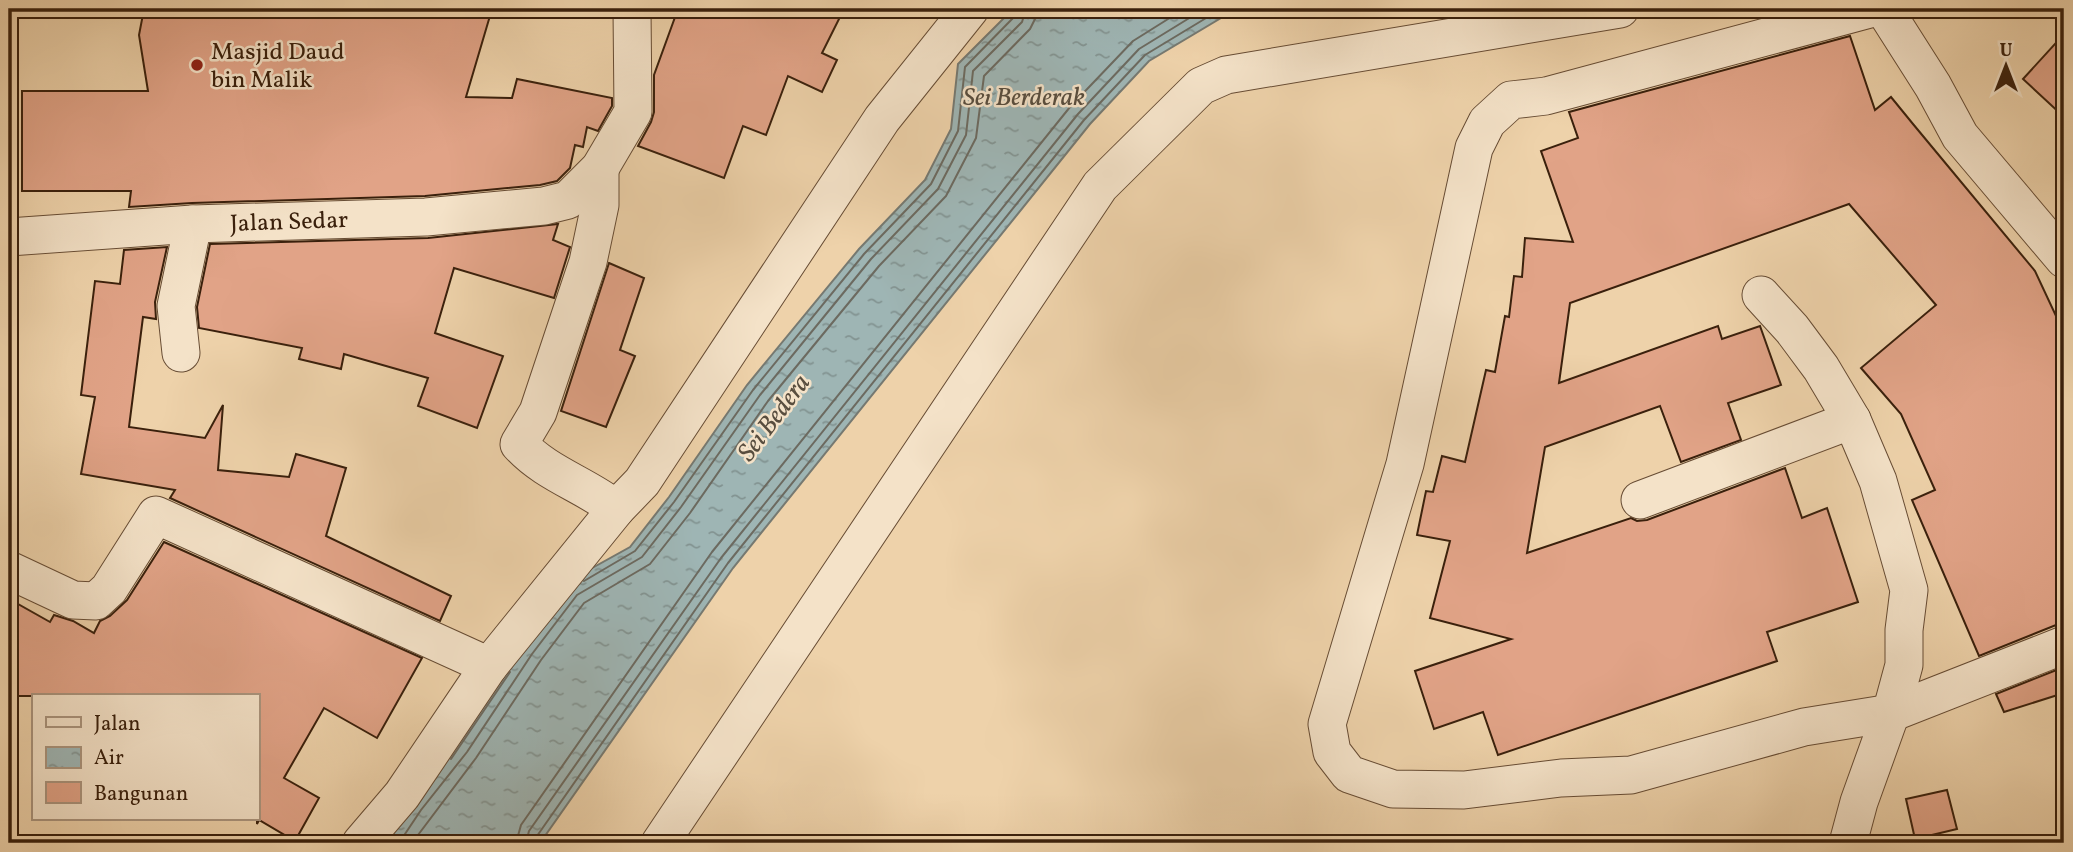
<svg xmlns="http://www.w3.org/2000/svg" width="2073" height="852" font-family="Vollkorn,serif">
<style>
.water{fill:url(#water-ripples);stroke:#767971;stroke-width:2}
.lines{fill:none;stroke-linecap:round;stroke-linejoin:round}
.shore{stroke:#6c6a60;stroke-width:2}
.building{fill:#e1a387;stroke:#3a200c;stroke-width:2}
.minor-casing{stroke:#674c34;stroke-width:39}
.minor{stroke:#f4e2c8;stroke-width:37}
.poi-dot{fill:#8f2418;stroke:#f4e2c8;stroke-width:2.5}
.labels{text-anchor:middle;stroke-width:5;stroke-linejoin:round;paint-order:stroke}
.poi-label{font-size:24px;fill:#3a200c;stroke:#f4e2c8;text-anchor:start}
.street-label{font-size:24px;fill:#3a200c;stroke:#f4e2c8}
.water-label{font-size:26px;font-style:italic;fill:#584d3e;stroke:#f4e2c8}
</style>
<defs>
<pattern id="water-ripples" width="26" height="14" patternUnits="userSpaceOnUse" patternTransform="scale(1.75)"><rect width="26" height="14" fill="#9eb5b4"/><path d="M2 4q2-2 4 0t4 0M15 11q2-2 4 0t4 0" fill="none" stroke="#829391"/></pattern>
</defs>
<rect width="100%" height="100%" fill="#eed2aa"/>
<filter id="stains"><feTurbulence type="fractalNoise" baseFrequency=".00286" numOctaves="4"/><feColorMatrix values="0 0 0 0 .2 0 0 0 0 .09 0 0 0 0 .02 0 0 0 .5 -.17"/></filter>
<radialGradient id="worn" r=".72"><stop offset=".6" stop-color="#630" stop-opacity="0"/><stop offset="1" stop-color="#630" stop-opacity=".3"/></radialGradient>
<!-- water -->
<path class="water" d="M1013,9H1236L1149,61L1090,124L733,568L540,843H380L567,582L630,547L669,497L747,385L859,249L925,180L951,129L958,64Z"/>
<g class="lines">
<!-- shore -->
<g class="shore">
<path d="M584,581L635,551L674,502L753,390L864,254L931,184L958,131L965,67L1015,16L1017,9"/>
<path d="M451,759L510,672"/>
<path d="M399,843L421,810L467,752L532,654L577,595L642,557L681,507L760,395L871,259L938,189L966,135L973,71L1022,22L1026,9"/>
<path d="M412,843L476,758L541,660L584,603L650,564L690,513L768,401L879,266L946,196L976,138L984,76L1030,29L1035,19L1037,9"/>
<path d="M516,843L521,825L712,552L1070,107L1133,41L1184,9"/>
<path d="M526,843L529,831L721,558L1078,114L1139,49L1204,9"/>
<path d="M535,843L537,836L728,563L1084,120L1145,55L1221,9"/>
</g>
</g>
<!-- building -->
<g class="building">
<path d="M144,9H258V11L342,15L343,9H492L466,97L512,98L517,79L612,98V106L598,131L587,127L583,147L575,145L570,168L557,181L540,185L425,196L192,203L129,207L131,191H22V91H148L139,35Z"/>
<path d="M678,9H844L822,53L837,60L822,92L788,76L766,135L743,126L724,178L638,146L651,122L654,112V75Z"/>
<path d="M2064,34V117L2023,79Z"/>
<path d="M1850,36L1875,110L1891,97L1913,124L2035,271L2064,333V624L2056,625L1979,656L1912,500L1935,490L1901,414L1861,368L1936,305L1849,204L1570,303L1559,383L1718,326L1722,339L1760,326L1781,385L1728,403L1741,440L1681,462L1660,406L1545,447L1527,553L1631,518L1637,521L1647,520L1785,468L1802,518L1827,508L1858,602L1767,632L1777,661L1498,755L1483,712L1434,729L1415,671L1511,639L1430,618L1450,541L1417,535L1426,491L1433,492L1442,456L1465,462L1486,370L1495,372L1505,316L1509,317L1514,276L1522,277L1525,238L1573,242L1541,151L1578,138L1569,112Z"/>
<path d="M558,224L553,240L570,247L554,298L454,268L435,333L503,356L477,428L418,406L428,378L344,354L341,369L299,359L302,348L199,328L197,307L210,244L428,238Z"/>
<path d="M167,247L155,302L156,319L143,317L129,427L205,438L223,405L218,470L289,477L296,454L346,468L326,536L451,596L440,621L170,498L175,490L81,474L95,397L81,395L95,281L120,284L124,250Z"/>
<path d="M609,263L644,278L620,350L635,356L606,427L561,411Z"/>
<path d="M164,542L422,658L377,738L324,708L284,778L319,798L295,841L259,820L257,824V696H9V599L50,622L54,615L73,621L94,633L100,621L110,616L127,600Z"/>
<path d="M2064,667V693L2004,712L1996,694Z"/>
<path d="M1947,790L1957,829L1915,839L1906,799Z"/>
</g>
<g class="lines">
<defs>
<g id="minor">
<path d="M1870,9L1546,96L1511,100L1487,122L1474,148L1405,464L1327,724L1332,752L1349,774L1393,789L1464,790L1561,778L1631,775L1804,727L1891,713L2064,645"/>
<path d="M1884,9L1933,86L1960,136L2064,259"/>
<path d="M600,168V205L588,262L538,412L519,444C546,474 586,485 616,509"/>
<path d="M9,237L193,224L426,217L544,206L568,200L600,168L633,112L632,9"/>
<path d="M1761,295L1792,329L1821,368L1852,420L1878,481L1909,590L1904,630V665L1891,713L1859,802L1848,843"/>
<path d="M181,353L176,306L193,224"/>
<path d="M1640,500L1852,420"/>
<path d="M9,570L73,600L96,601L109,589L156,515L489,666"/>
<path d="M361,843L402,795L489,666L616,509L642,482L882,119L970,9"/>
<path d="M660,843L1100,186L1201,86L1226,75L1620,9"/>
</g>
</defs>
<!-- minor casing -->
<use href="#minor" class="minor-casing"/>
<!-- minor -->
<use href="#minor" class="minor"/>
</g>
<!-- markers -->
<circle class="poi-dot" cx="197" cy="65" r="7"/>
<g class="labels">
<!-- poi labels -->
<g class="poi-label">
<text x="211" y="59">Masjid Daud<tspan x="211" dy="28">bin Malik</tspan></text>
</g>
<!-- street labels -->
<g class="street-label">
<text transform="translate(289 221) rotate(-2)" y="8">Jalan Sedar</text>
</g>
<!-- water labels -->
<g class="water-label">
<text x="1024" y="105">Sei Berderak</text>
<text transform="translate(773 417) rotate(-53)" y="9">Sei Bedera</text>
</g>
</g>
<!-- margin -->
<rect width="2073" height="852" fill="none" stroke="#eed2aa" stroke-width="35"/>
<rect x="10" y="10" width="2052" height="831" fill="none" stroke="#3a200c" stroke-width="3.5"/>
<rect x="18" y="18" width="2038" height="817" fill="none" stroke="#3a200c" stroke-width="2"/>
<!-- legend -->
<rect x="32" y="694" width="228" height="126" fill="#f4e2c8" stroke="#aa947d" stroke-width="2"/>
<rect x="46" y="717" width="35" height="10" fill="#f4e2c8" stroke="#aa947d" stroke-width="2"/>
<text x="94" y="730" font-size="21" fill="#3a200c">Jalan</text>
<rect x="46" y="747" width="35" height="21" fill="url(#water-ripples)" stroke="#aa947d" stroke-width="2"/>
<text x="94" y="764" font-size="21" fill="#3a200c">Air</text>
<rect x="46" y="782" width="35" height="21" fill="#e1a387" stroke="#aa947d" stroke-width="2"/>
<text x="94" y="800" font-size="21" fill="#3a200c">Bangunan</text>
<!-- north arrow -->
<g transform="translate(2006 66)" stroke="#f4e2c8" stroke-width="5" paint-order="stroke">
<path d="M0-5L12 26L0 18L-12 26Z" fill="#3a200c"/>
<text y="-10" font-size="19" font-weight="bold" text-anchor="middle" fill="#3a200c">U</text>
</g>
<rect width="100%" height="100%" filter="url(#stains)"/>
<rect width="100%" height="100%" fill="url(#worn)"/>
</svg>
